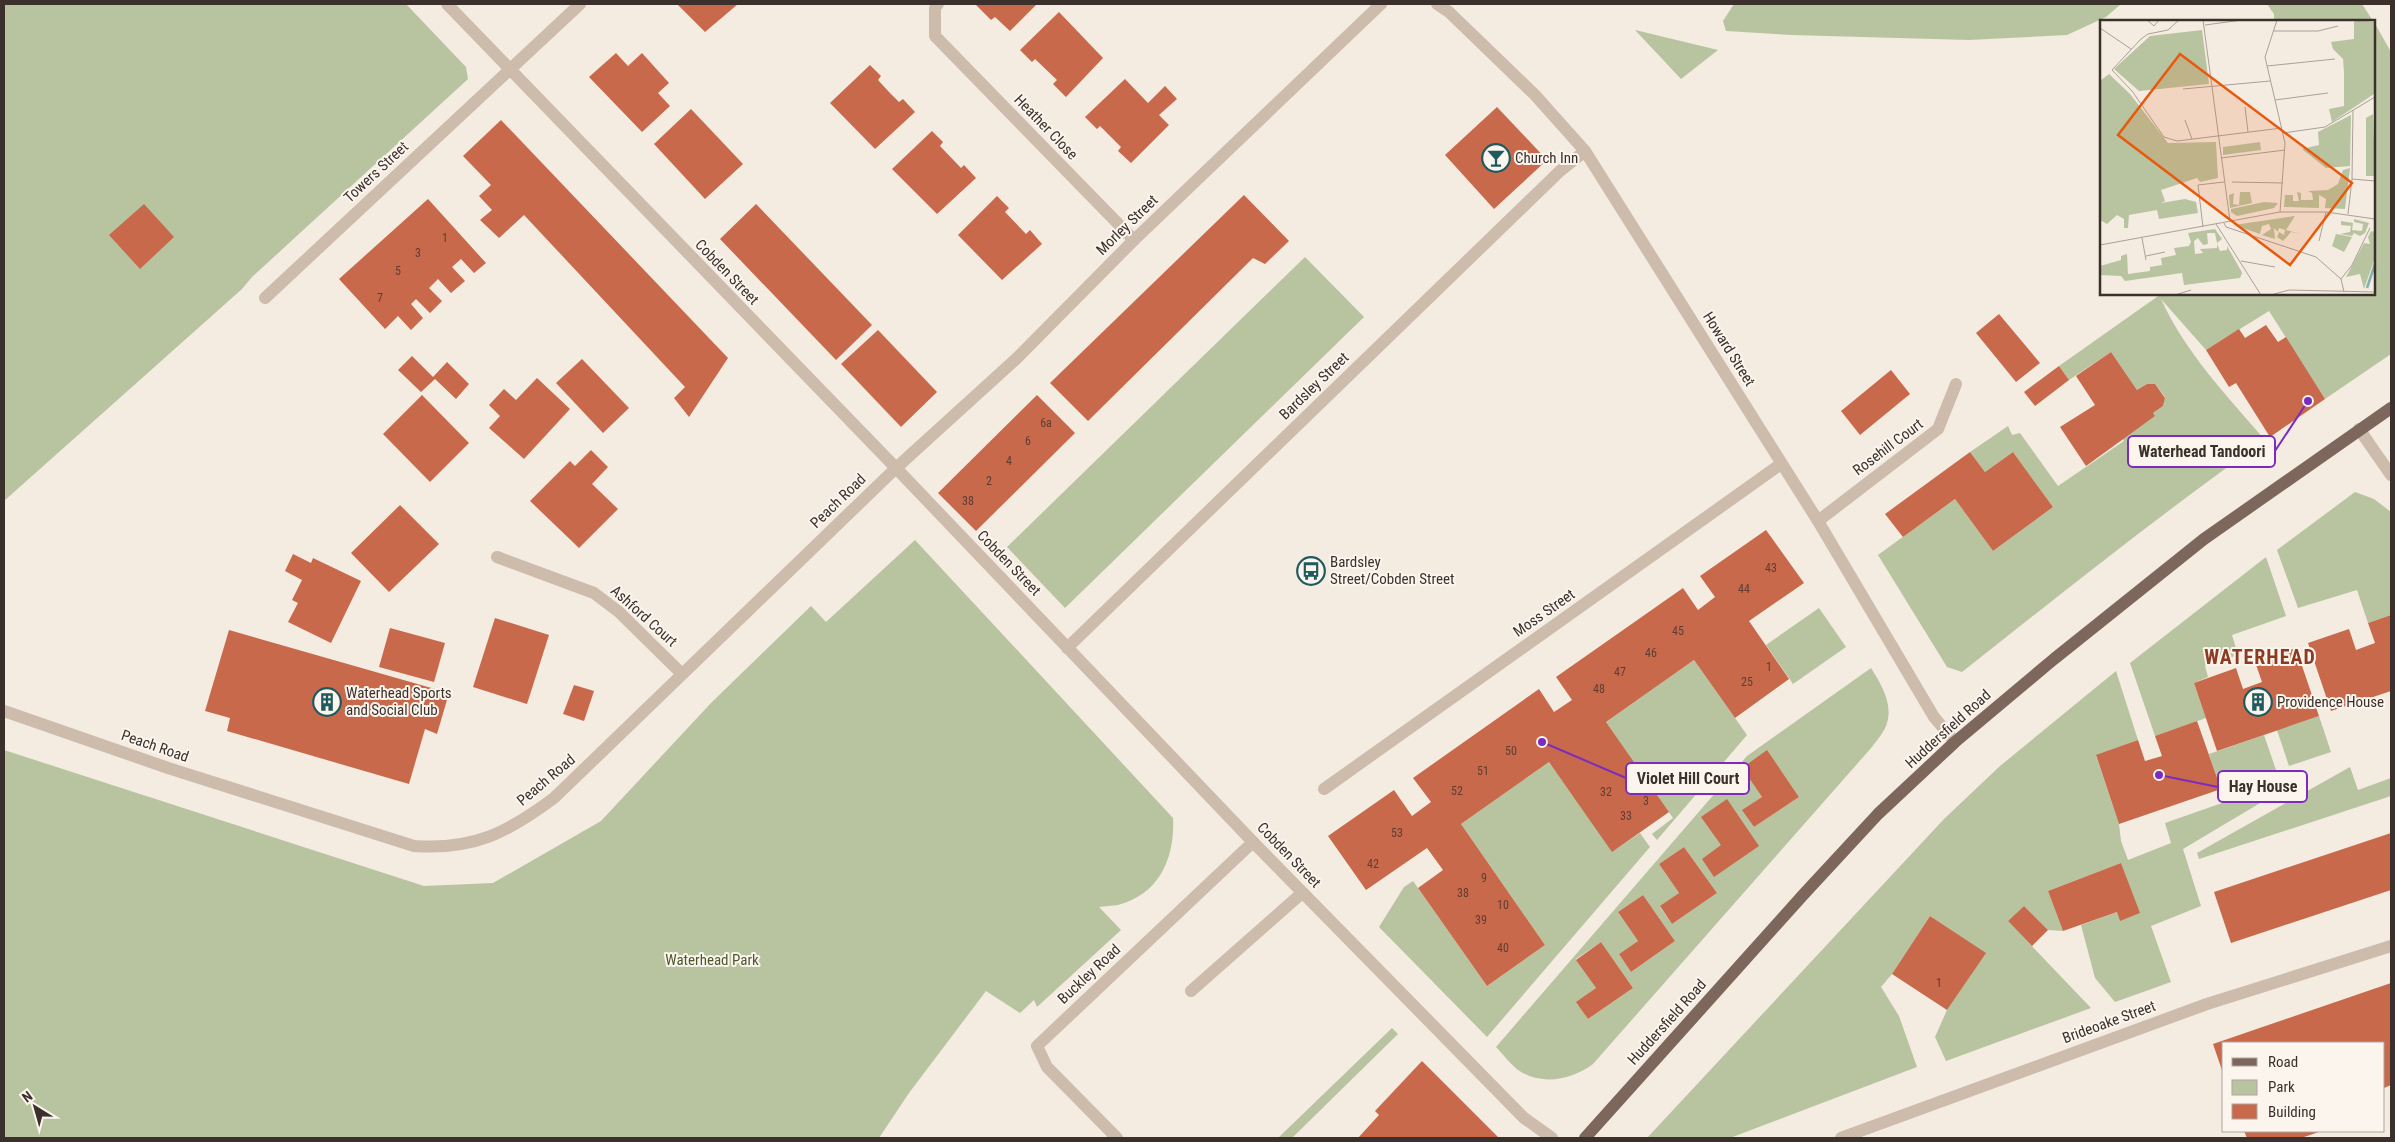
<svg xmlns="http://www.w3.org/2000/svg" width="2395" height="1142" font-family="'Roboto Condensed',sans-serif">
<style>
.green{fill:#b8c4a0;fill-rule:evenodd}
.building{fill:#c8694b}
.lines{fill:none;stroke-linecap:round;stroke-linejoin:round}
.minor{stroke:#cdbbac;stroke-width:12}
.major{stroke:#7d675c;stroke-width:12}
.labels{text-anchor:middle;stroke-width:4;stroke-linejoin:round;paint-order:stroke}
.number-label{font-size:12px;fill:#5e3e33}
.street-label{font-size:15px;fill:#3b302b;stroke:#fbf5ee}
.poi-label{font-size:15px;fill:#3b302b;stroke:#fbf5ee;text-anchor:start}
.park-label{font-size:15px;fill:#4a5a2e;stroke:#fbf5ee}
.district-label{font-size:20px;font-weight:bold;letter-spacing:1px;fill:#8c3b22;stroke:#fbf5ee}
.inset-river{fill:none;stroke:#7fb0b2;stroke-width:2.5}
.inset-road{fill:none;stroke:#aaa098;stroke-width:1}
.view{fill:#e8590c;fill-opacity:0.15;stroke:#e8590c;stroke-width:2.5}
.inset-edge{fill:none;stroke:#3b302b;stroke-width:2.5}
.leader{fill:none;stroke:#7b2cbf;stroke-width:2}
.callout-dot{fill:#7b2cbf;stroke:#fbf5ee;stroke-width:2}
.callout{fill:#fbf5ee;stroke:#7b2cbf;stroke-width:2}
.callout-label{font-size:16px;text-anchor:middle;font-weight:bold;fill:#3b302b}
</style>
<rect width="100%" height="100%" fill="#f4ebe1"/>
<!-- green -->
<g class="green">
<path d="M4,4H406L466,67L468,79L252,277L242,289L4,501Z"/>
<path d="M1734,4H2121L2106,17L2067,35L1969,40L1792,35L1726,31L1723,21Z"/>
<path d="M2267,4H2362L2373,21H2274V14Z"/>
<path d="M2374,22L2391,52V354L2325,399L2269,311L2206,350L2161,299C2185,352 2227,396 2265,440C2161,514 2062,593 1962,672L1947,667L1878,555L1955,499L1993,551L2053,507L2013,452L1985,472L1970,452L2008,426L2012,435L2020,433L2058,486L2124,441L2122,438L2155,416L2153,413L2163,406L2165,397L2155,384H2147L2137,390L2111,352L2069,380L2059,366L2161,294H2374Z"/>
<path d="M1635,30L1718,50L1681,79Z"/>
<path d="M1305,257L1364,317L1065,608L1007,547Z"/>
<path d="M2355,492L2374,499L2391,512V615L2368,623L2357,590L2298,608L2277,550Z"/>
<path d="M915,540L1173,818C1175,857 1160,894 1118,905C1112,906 1105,906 1099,907L1121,930L1037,1007L1034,1000L1020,1013L986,991L909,1093L879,1138H4V750L424,886L493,883L601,821L711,703L811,606L826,622Z"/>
<path d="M2266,557L2286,616L2232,635L2238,655L2205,666L2208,677L2194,683L2206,718L2155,736L2130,663Z"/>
<path d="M1819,608L1846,647L1793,684L1766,645Z"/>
<path d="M1694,660L1747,735L1657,840L1652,834L1673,818L1606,722Z"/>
<path d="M1871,668C1881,684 1893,703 1887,723C1885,731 1877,740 1872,747L1593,1064C1571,1080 1542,1086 1518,1070C1510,1064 1503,1054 1496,1047L1747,756ZM1767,751L1799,797L1754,827L1743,810L1762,797L1742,768ZM1684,847L1717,893L1672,924L1660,907L1679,893L1659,864ZM1643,895L1675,941L1631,972L1619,954L1638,941L1618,912ZM1601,942L1633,988L1588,1019L1577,1002L1596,988L1576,959Z"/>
<path d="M2116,671L2138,740L2096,756L2119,824L2121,841L2128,860L2171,843L2165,823L2285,781L2287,787L2183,849L2201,906L2151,926L2171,982L2115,1002L2095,978L2081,925L2117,912L2120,920L2139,913L2121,863L2048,891L2063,931L2048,930L2024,906L2008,921L2091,1008L1946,1061L1935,1037L1947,1010L1985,953L1930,916L1892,974L1881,987L1899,1016L1917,1067L1730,1138H1647L1944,819L2000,766Z"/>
<path d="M2319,716L2331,752L2289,766L2277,730Z"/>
<path d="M2264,735L2276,770L2221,789L2209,754Z"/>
<path d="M1549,762L1613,851L1640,833L1650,847L1487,1037L1379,927L1404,887L1413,881L1487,986L1545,945L1461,824Z"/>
<path d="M2350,767L2358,790L2391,778V796L2199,859L2197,853Z"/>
<path d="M1392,1028L1398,1034L1292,1138H1278Z"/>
</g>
<!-- building -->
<g class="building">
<path d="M677,4H738L705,32Z"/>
<path d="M975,4H1037L1010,31L995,17L991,20Z"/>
<path d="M1059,12L1103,58L1066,97L1053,84L1057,80L1035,59L1032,62L1020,50Z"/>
<path d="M616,53L628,66L642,53L669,83L658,93L670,106L642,132L589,77Z"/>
<path d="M870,65L881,76L878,80L889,92L899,102L903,99L915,112L875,149L830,103Z"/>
<path d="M1125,79L1148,103L1165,86L1177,99L1159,115L1169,125L1131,163L1118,151L1121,147L1100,126L1097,129L1085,117Z"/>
<path d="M1497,107L1547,160L1494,209L1445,155Z"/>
<path d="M691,109L743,164L705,199L654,144Z"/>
<path d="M501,120L728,358L689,417L674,398L685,387L524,215L499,238L480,220L492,210L479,196L491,185L463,156Z"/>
<path d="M932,131L943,142L940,146L961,168L964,165L976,178L937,214L892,169Z"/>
<path d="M1244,195L1289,241L1265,264L1253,258L1088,421L1050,383Z"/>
<path d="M997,196L1009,208L1005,212L1026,234L1030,230L1042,244L1002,280L958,235Z"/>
<path d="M428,199L486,263L474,273L461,259L452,267L465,281L451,293L438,279L429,288L442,301L430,313L416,299L411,304L423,318L411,330L398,316L385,329L339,279Z"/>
<path d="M144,204L174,237L140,269L109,235Z"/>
<path d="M756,204L872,325L836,360L720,239Z"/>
<path d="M1999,314L2040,363L2016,382L1976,333Z"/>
<path d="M2266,325L2278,342L2286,337L2325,399L2270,437L2236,383L2229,387L2206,350L2239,329L2245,338Z"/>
<path d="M878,330L937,392L901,427L841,364Z"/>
<path d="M2111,352L2137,390L2147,384H2155L2165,398L2163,406L2153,413L2155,416L2086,466L2060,427L2095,405L2076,376Z"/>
<path d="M412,356L433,377L447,362L469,384L456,399L435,379L421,392L398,370Z"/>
<path d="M582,359L629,408L603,433L556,383Z"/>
<path d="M2059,366L2069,380L2035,406L2024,392Z"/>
<path d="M1891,370L1910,394L1860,435L1841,411Z"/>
<path d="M537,378L570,409L524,459L489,428L500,416L489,405L504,389L516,400Z"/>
<path d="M422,395L469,443L430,482L383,434Z"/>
<path d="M1037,395L1075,433L976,531L938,493Z"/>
<path d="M591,450L608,467L592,484L618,509L579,548L530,501L570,461L575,466Z"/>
<path d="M1970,452L1985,472L2013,452L2053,507L1993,551L1955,499L1903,537L1885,514Z"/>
<path d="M400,505L439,544L389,592L351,553Z"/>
<path d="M1766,530L1804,583L1749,621L1789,679L1735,718L1694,660L1606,722L1669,812L1612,852L1549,762L1461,824L1545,945L1487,986L1418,888L1443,870L1427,848L1366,890L1328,836L1394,790L1412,816L1431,802L1413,778L1539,689L1554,712L1572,700L1556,677L1683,588L1698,610L1715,597L1700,576Z"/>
<path d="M293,554L311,563L313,558L361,581L331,643L288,622L298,603L292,600L302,580L285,571Z"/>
<path d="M2391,615V691L2331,711L2308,643L2349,629L2356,650L2375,643L2368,623Z"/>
<path d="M495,618L549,635L527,704L473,687Z"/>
<path d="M390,628L445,643L434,682L379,667Z"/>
<path d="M229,630L449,693L437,734L425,729L409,784L227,731L230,718L205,711Z"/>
<path d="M2296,648L2319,716L2217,751L2194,683L2236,668L2243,689L2262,682L2255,662Z"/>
<path d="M574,685L594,691L584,721L563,714Z"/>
<path d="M2197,721L2221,789L2119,824L2096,755L2138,740L2145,761L2162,756L2155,736Z"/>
<path d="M1767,750L1799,797L1754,827L1742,810L1762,797L1742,768Z"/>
<path d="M1727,799L1759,846L1714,877L1702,859L1721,845L1701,817Z"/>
<path d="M2391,833V890L2231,943L2214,892Z"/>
<path d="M1684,847L1717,893L1672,924L1660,906L1679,893L1659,864Z"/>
<path d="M2121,863L2140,913L2120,921L2117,912L2063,931L2048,891Z"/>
<path d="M1643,895L1675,941L1631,972L1619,954L1638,941L1618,912Z"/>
<path d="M2024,906L2048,930L2032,946L2008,921Z"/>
<path d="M1930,916L1986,953L1947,1010L1892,974Z"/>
<path d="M1601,942L1633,988L1588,1019L1576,1002L1596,988L1576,960Z"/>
<path d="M2391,983V1085L2384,1088V1043H2224L2223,1073L2213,1044Z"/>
<path d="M1422,1061L1499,1138H1358L1379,1115L1375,1111Z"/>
<path d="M2244,1131H2322L2301,1138H2247Z"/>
</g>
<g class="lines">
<!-- minor -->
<g class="minor">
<path d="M447,4L896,468L1253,842L1524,1118L1552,1138"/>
<path d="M938,4L935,8V36L1134,240"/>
<path d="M1437,4L1449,12L1535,95L1585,151L1818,521L1934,717L1955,742"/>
<path d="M265,298L580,4"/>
<path d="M2359,429L2391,475"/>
<path d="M1818,521L1938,429L1956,384"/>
<path d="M497,557L594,593L619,612L682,674"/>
<path d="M1067,648L1560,171L1585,151"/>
<path d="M4,711L168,768L414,846C474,850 507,833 554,798L896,468L1016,359L1134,240L1381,4"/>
<path d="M1324,789L1781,464"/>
<path d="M1191,991L1302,893"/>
<path d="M1117,1138L1047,1067L1037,1046L1253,842"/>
<path d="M1841,1138L2207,1004L2391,946"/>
</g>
<!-- major -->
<path class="major" d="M1585,1138L1803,895L1878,814L1955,742L2054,659L2204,539L2391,408"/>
</g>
<!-- icons -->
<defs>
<symbol id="bar-ring" viewBox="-11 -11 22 22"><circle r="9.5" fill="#fbf5ee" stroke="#1f5a5e" stroke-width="1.5"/><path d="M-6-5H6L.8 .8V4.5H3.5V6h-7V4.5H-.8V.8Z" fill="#1f5a5e"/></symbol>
<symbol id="bus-ring" viewBox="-11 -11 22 22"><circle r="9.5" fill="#fbf5ee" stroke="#1f5a5e" stroke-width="1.5"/><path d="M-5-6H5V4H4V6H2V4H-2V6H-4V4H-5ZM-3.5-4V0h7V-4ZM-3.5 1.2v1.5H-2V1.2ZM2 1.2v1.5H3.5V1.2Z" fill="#1f5a5e"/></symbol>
<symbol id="building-ring" viewBox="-11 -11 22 22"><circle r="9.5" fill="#fbf5ee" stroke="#1f5a5e" stroke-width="1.5"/><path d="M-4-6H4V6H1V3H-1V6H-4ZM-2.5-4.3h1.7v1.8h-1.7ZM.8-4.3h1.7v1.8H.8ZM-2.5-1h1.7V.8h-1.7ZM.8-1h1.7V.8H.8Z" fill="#1f5a5e"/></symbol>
</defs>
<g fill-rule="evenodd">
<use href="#bar-ring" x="1480" y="142" width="32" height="32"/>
<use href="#bus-ring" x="1295" y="555" width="32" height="32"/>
<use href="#building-ring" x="311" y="686" width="32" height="32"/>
<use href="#building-ring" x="2242" y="686" width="32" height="32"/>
</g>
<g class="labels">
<!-- number labels -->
<g class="number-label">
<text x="445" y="242">1</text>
<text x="418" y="257">3</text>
<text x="398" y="275">5</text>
<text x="380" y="302">7</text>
<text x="1046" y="427">6a</text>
<text x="1028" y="445">6</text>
<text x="1009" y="465">4</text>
<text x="989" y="485">2</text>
<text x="968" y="505">38</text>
<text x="1771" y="572">43</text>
<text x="1744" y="593">44</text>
<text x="1678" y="635">45</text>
<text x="1651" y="657">46</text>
<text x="1769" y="671">1</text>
<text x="1620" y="676">47</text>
<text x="1747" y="686">25</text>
<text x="1599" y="693">48</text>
<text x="1511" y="755">50</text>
<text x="1483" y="775">51</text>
<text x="1457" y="795">52</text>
<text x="1606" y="796">32</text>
<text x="1646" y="805">3</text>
<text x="1626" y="820">33</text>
<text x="1397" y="837">53</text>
<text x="1373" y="868">42</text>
<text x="1484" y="882">9</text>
<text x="1463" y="897">38</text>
<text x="1503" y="909">10</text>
<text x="1481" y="924">39</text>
<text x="1503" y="952">40</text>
<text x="1939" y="987">1</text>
</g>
<!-- street labels -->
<g class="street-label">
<text transform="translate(1046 127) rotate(46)" y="5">Heather Close</text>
<text transform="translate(376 172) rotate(-43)" y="5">Towers Street</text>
<text transform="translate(1127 225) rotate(-44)" y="5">Morley Street</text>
<text transform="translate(727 272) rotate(46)" y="5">Cobden Street</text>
<text transform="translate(1729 349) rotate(58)" y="5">Howard Street</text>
<text transform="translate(1314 386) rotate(-44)" y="5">Bardsley Street</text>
<text transform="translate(1888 447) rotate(-37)" y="5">Rosehill Court</text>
<text transform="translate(838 501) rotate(-44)" y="5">Peach Road</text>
<text transform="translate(1009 563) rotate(46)" y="5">Cobden Street</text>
<text transform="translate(1544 613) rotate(-35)" y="5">Moss Street</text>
<text transform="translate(644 616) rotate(42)" y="5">Ashford Court</text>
<text transform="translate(1948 729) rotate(-42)" y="5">Huddersfield Road</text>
<text transform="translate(155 746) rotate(19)" y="5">Peach Road</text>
<text transform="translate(546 780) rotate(-40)" y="5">Peach Road</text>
<text transform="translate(1289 855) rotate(46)" y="5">Cobden Street</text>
<text transform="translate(1089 974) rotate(-43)" y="5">Buckley Road</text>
<text transform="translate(1667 1022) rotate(-48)" y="5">Huddersfield Road</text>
<text transform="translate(2109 1022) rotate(-20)" y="5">Brideoake Street</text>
</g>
<!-- poi labels -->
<g class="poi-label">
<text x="1515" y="163">Church Inn</text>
<text x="1330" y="567">Bardsley<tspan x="1330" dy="17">Street/Cobden Street</tspan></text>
<text x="346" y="698">Waterhead Sports<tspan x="346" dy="17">and Social Club</tspan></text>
<text x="2277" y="707">Providence House</text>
</g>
<!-- park labels -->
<g class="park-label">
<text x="712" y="965">Waterhead Park</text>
</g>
<!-- district labels -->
<g class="district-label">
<text x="2260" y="664">WATERHEAD</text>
</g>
</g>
<!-- overview -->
<g transform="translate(2100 20)">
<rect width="275" height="275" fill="#f4ebe1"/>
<path d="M257,0L275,2L274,74L232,102L229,89L244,86V52L243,39L233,29L231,22L254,19V2ZM102,10L109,64L39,71L14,49L50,16ZM9,54L30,74L68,123L116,122L118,158L100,162L97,158L61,170L65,181L61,183L85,179L96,182L98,193L59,199L57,190L29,195L28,208H24V199L17,195L7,204L0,200V61ZM273,94L275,156H266V98ZM251,95L250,146L226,148L202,129L219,125L218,112ZM160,122L161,130L123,135V127ZM250,148L245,189L225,188L226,179L219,175V188L184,187L185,175H193V181H199L197,172L201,173V180H213L212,173L208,171L228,170L238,164L243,150ZM140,172H150L152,183L130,188L129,175L134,173L133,184L139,185ZM164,182L178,183L174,188L137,196L131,192V189ZM195,196L186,210L201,214L191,212L183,221L177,217L179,212L184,215L185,210L179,208L178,212L174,208L175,219L162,215L171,209L169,204L162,206L160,214L134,205ZM254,199L269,203L265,213L260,216L254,213L252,216L240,214L250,212L251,206L241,205V201L253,203L252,210L262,211L263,204L254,202ZM115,209L122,219L117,223L115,213H107L108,224L103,225L98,218L94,221L95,234L103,233L100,229L117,228V224L120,231L127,230V226L144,256L142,253L140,258L84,265L82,253L25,261L21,256L0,255V246L21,240V236L27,234L28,254L50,251V247L62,245L61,238L76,235L74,228L89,226L91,222L88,213ZM271,211L275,212V238L264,269L260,254L246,257L264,223L270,224L268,217ZM236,214L252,217L244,232L232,226Z" fill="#b8c4a0"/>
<path class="inset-river" d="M267,268L275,244"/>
<path class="inset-road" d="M47,0L54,6L59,0M79,0L68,10L48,14L41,19L12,50L32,71L64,117L77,121L182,108M103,0L130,201M177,0L165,37L185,123L180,192M105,5L142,0M0,8L31,29M174,11H218L238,6M167,46L235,39M83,69L170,61M175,80L228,73M145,87L148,112M85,100L92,119M183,113L225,107L275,77M121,138L185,130M252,159L275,161M132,162L183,163M248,194L252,159L253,90M124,203L126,207L216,237L241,259L244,272M116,204L161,275M103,207L98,165L124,162M42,218L46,240M219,221L226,192M0,225L180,192H226L275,199M46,236L65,232M141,241L175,247M241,259L252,245L270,208M75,275L91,270M171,275L189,270L275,272"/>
<path class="view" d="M80,34L252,163L190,245L18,115Z"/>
<rect width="275" height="275" class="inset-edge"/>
</g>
<!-- callouts -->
<path class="leader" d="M2308 401L2275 451M1542 742L1626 778M2159 775L2218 787"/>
<g class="callout-dot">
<circle cx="2308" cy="401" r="5"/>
<circle cx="1542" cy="742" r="5"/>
<circle cx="2159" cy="775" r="5"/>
</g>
<g class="callout">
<rect x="2128" y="436" width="147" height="31" rx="5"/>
<rect x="1626" y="763" width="123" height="31" rx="5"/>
<rect x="2218" y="771" width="89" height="31" rx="5"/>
</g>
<g class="callout-label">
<text x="2202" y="457">Waterhead Tandoori</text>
<text x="1688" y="784">Violet Hill Court</text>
<text x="2263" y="792">Hay House</text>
</g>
<!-- border -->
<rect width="2395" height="1142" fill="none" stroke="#3b302b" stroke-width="10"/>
<!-- legend -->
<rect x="2222" y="1042" width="162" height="90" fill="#fbf5ee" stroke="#aea6a0"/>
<rect x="2232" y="1058" width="25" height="8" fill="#7d675c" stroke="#aea6a0"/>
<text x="2268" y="1067" font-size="15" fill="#3b302b">Road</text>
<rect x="2232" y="1080" width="25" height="15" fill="#b8c4a0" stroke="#aea6a0"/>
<text x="2268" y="1092" font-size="15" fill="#3b302b">Park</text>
<rect x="2232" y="1104" width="25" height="15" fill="#c8694b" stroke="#aea6a0"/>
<text x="2268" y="1117" font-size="15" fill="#3b302b">Building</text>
<!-- north arrow -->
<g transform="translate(35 1107) rotate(323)" stroke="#fbf5ee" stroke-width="4" paint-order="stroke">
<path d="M0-4L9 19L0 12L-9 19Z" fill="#3b302b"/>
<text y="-8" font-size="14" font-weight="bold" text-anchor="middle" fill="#3b302b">N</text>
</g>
</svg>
